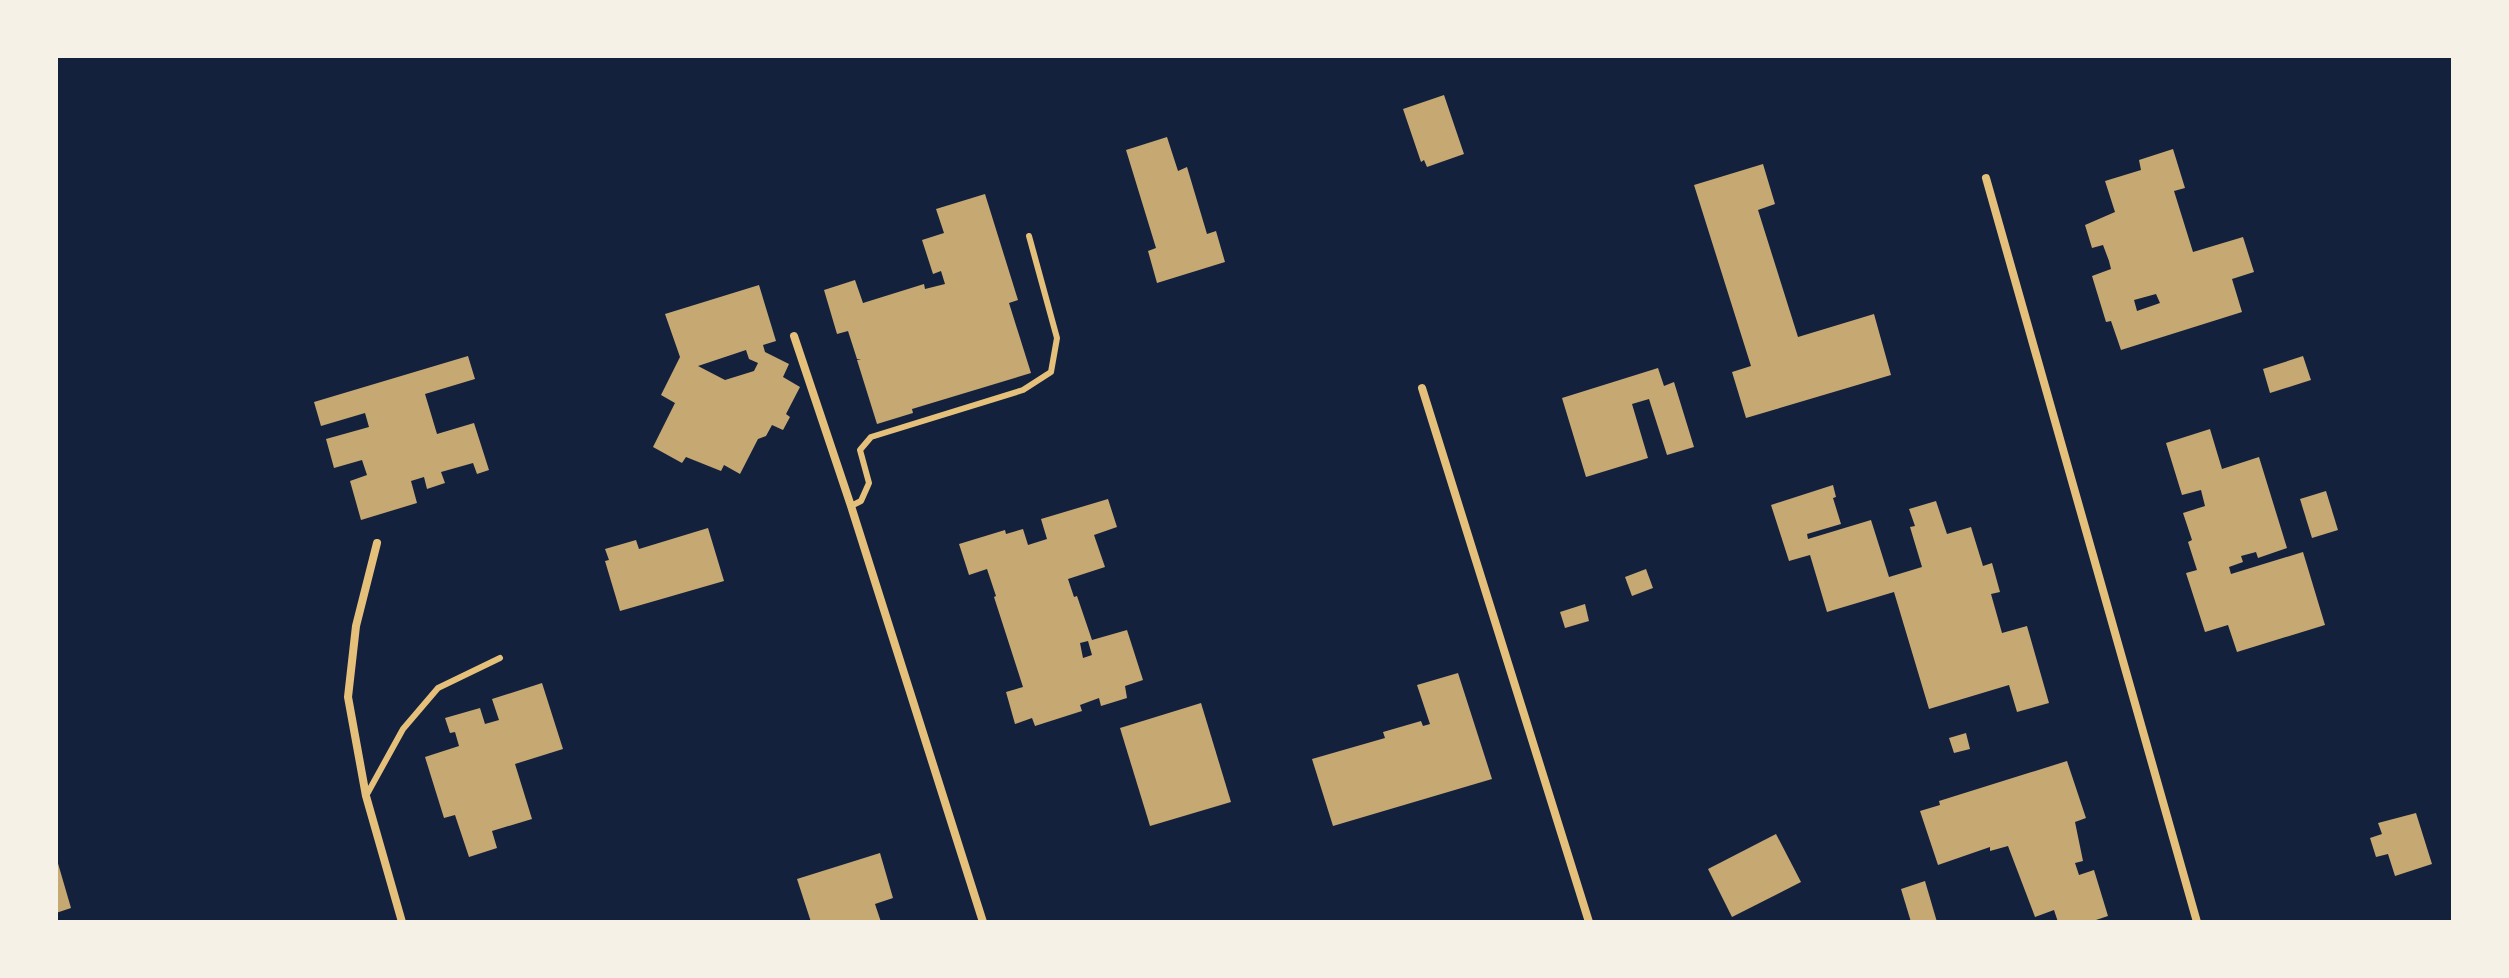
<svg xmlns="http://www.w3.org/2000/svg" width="2509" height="978" font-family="'Work Sans',sans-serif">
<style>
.building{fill:#c6a872;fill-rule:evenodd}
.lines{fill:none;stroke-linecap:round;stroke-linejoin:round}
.service{stroke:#e5c07b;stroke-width:6}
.minor{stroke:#e5c07b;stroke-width:8}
</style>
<rect width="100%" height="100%" fill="#14213d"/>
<!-- building -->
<g class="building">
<path d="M1444,95L1464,154L1427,167L1424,160L1421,162L1403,109Z"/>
<path d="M1167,137L1178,171L1187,167L1207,234L1216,231L1225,262L1157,283L1148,251L1156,248L1126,150Z"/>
<path d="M2173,149L2185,188L2174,191L2193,252L2243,237L2254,272L2232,279L2242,312L2121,350L2111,321L2106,322L2092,276L2111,269L2109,261L2103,245L2092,248L2085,225L2115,212L2105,181L2141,170L2139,160ZM2156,294L2160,303L2137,311L2134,300Z"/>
<path d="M1763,164L1775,204L1758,210L1798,337L1874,314L1891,375L1746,418L1732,372L1751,366L1694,185Z"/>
<path d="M985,194L1018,300L1009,303L1031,373L912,409L913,413L877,424L857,360L861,359H857L848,331L837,334L824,290L855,280L863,303L924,284L925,289L945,284L941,271L933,274L922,240L944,233L936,209Z"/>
<path d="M759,285L776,341L763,345L765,352L789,364L783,377L800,387L786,414L790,417L783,430L772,425L766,436L758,439L740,474L724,465L721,471L686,457L682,463L653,447L675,403L661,395L680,357L665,314ZM746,350L749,359L758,363L754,371L725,380L698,366Z"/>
<path d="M468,356L475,379L425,394L437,434L474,423L489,470L477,474L473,463L441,472L445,483L427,489L424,477L411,481L417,503L361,520L350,481L367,475L362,460L334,468L326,439L369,427L365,413L321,426L314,402Z"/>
<path d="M2303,356L2311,380L2270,393L2263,369Z"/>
<path d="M1658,368L1664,386L1674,382L1694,447L1667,455L1649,399L1632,404L1648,458L1586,477L1562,398Z"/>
<path d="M2210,429L2222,469L2259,457L2287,548L2258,558L2256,552L2241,556L2243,562L2229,567L2231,574L2303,552L2325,625L2237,652L2228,625L2205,632L2186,573L2197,570L2188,542L2192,540L2183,513L2205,506L2201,490L2182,495L2166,443Z"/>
<path d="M1833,485L1836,497L1833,498L1841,524L1807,534L1808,539L1871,520L1889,577L1922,567L1910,527L1915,526L1909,509L1936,501L1947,534L1971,527L1983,566L1992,563L2000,592L1991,594L2002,633L2027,626L2049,703L2017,712L2009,685L1929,709L1894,592L1827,612L1810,555L1789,561L1771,505Z"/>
<path d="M2326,491L2338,530L2312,538L2300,499Z"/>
<path d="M1108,499L1117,527L1094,535L1105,567L1068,579L1074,597L1077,596L1092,640L1127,630L1143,680L1125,686L1127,698L1101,706L1099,698L1080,705L1082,711L1035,726L1032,718L1015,724L1006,692L1023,687L994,597L996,596L987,569L969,575L959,544L1005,530L1006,534L1023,529L1028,545L1047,539L1041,519ZM1088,641L1092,655L1083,658L1080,643Z"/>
<path d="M708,528L724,581L620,611L605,561L609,560L605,549L636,540L639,549Z"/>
<path d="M1646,569L1653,588L1632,596L1625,577Z"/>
<path d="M1585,604L1589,621L1565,628L1560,612Z"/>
<path d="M1458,673L1492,779L1333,826L1312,759L1385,738L1383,732L1421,721L1423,726L1430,724L1417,685Z"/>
<path d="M542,683L563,749L515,764L532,819L492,831L497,848L469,857L455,815L444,818L425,757L459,746L455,732L450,733L445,718L480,708L485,724L499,720L492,699Z"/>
<path d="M1201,703L1231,802L1150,826L1120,728Z"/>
<path d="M1966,733L1970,749L1954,753L1949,738Z"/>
<path d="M2067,761L2086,818L2075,822L2083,861L2075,863L2079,875L2094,870L2108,916L2090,922H2058L2054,910L2035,917L2008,846L1990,851V847L1938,865L1920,811L1940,805L1939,801Z"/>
<path d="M2416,813L2432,864L2395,876L2388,854L2376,857L2370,838L2382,834L2378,823Z"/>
<path d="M1776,834L1801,882L1732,917L1708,869Z"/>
<path d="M880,853L893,898L875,904L881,922H811L797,879Z"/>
<path d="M57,860L71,908L56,913V861Z"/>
<path d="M1925,881L1937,922H1911L1901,889Z"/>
</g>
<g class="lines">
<!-- service -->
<g class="service">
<path d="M851,506L861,501L869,483L860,450L871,437L1023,390L1051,372L1057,338L1029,236"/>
<path d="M366,796L403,729L438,688L500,658"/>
</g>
<!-- minor -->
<g class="minor">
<path d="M1986,178L2197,922"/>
<path d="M794,336L851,506L983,922"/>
<path d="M1422,388L1589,922"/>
<path d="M377,543L356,626L348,697L366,796L402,922"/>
</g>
</g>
<!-- border -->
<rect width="2509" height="978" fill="none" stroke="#f6f1e7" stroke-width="116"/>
</svg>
